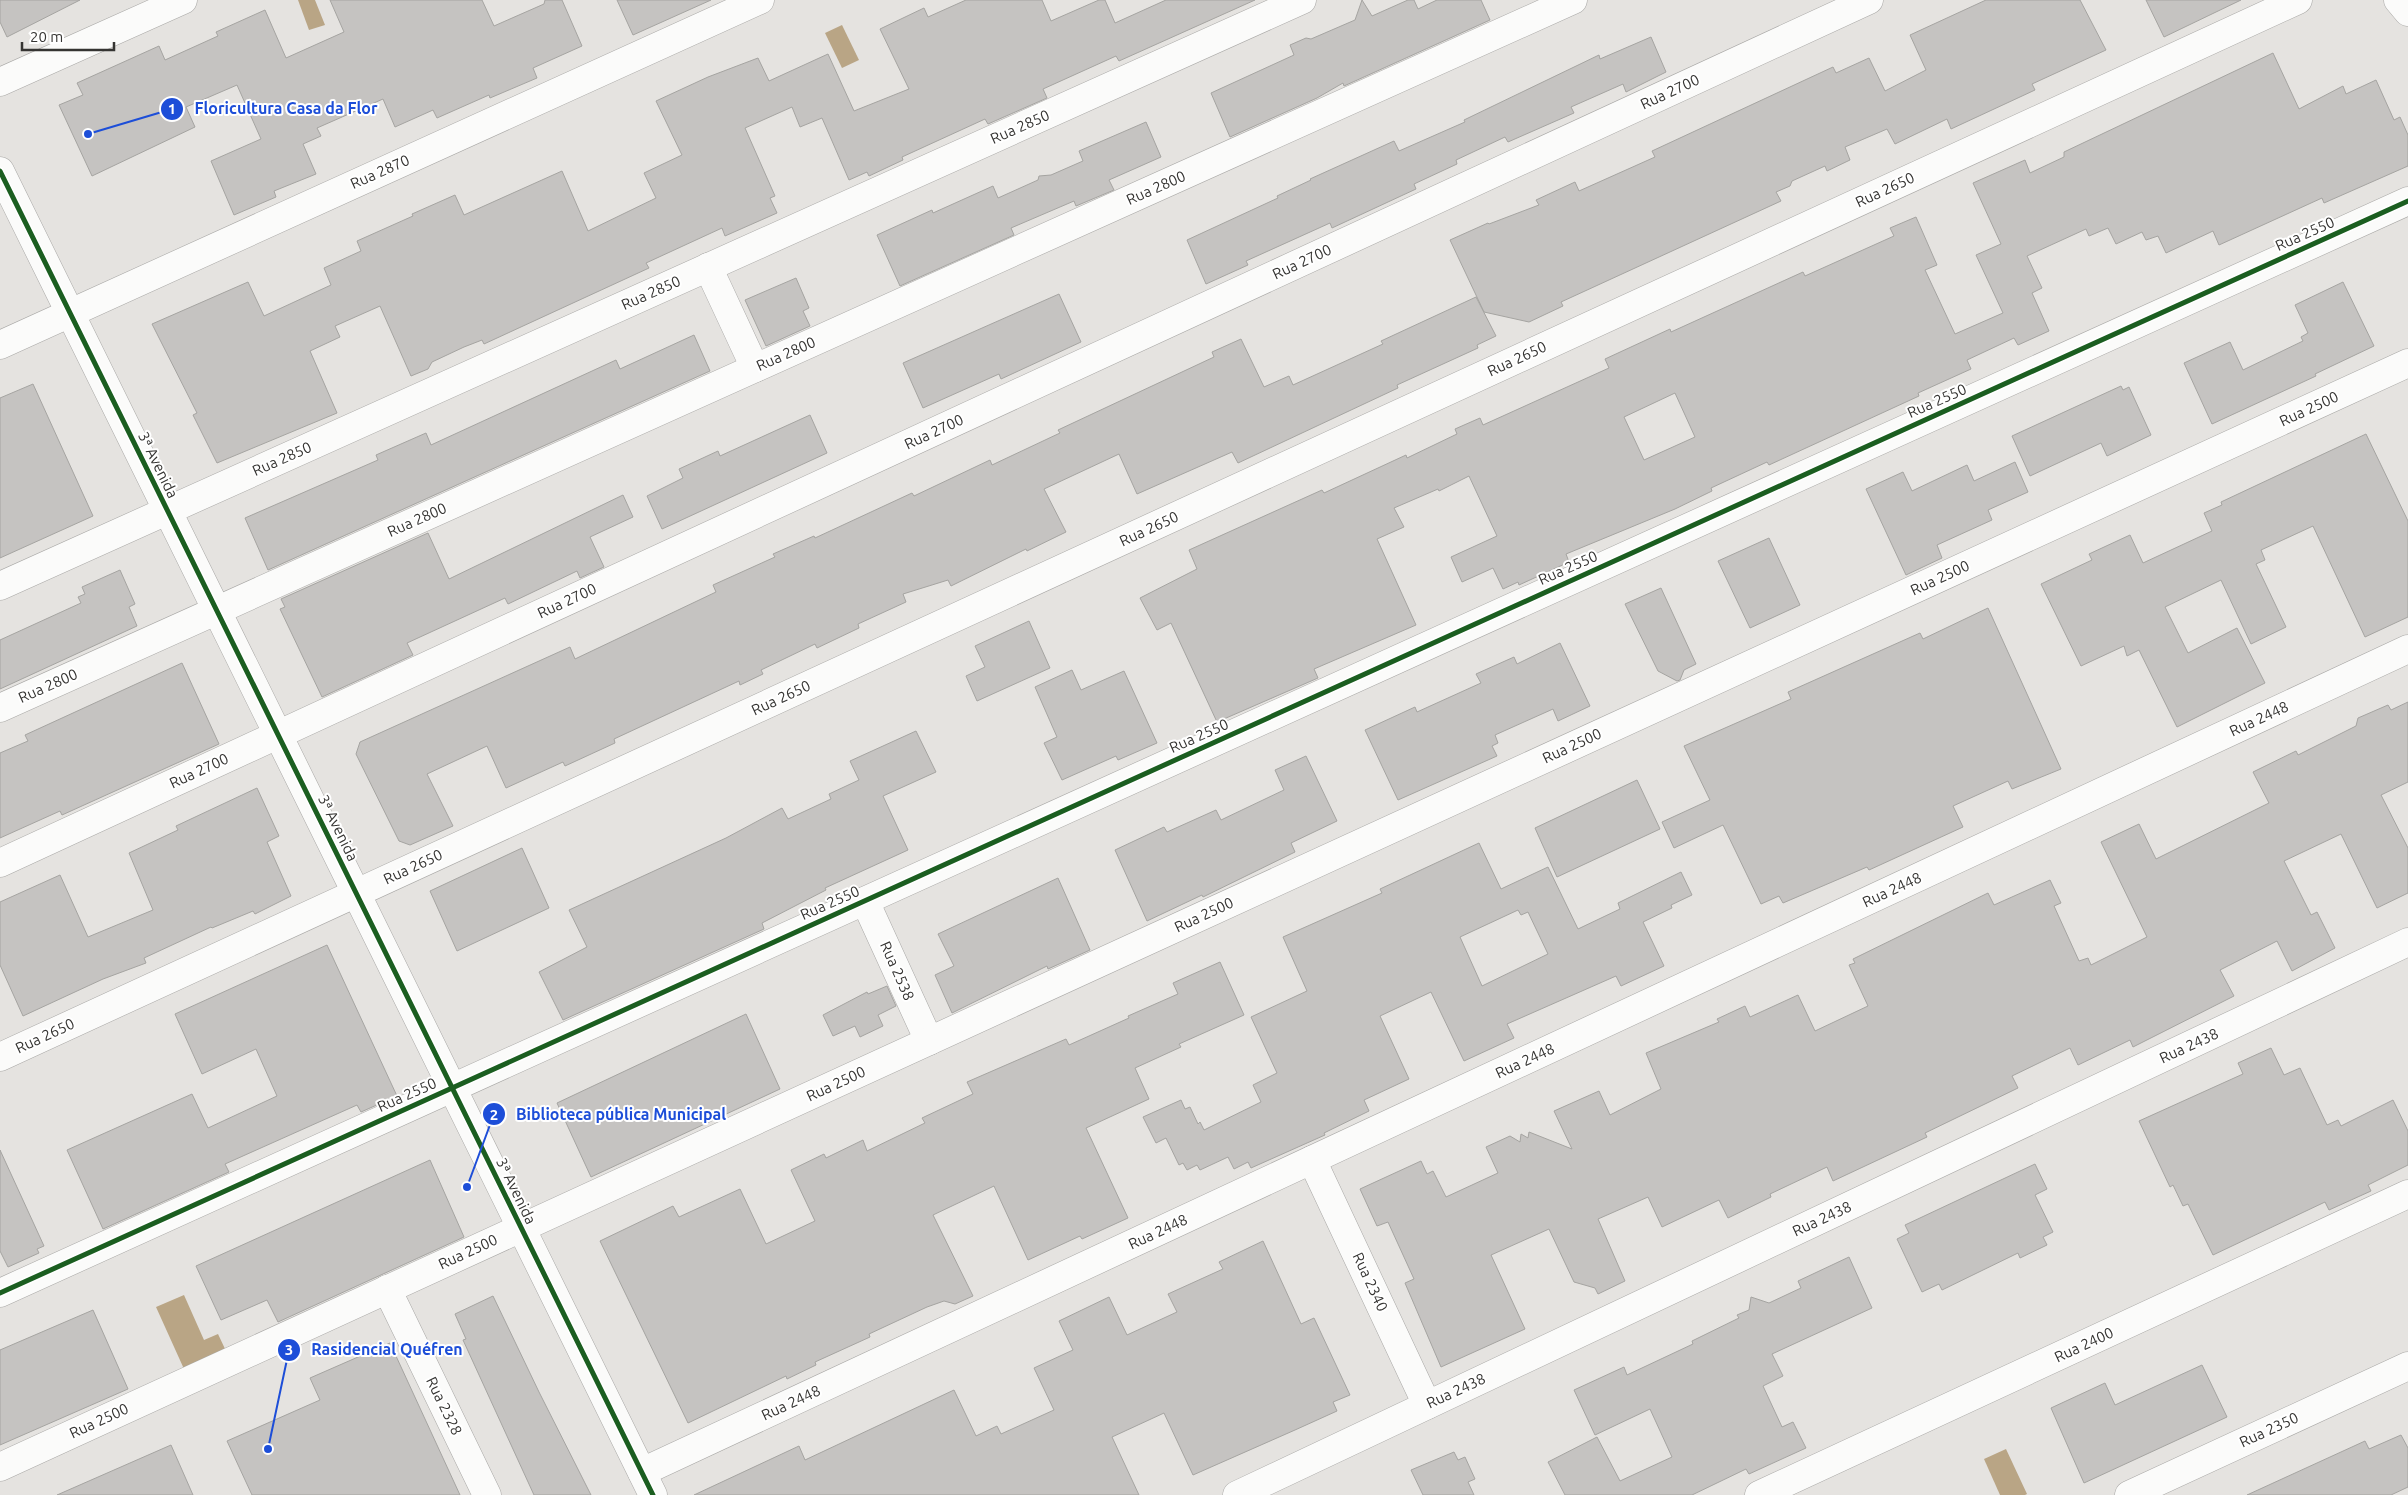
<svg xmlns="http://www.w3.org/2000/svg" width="2408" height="1495" font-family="Ubuntu,sans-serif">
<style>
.water{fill:#b9a585}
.building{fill:#c5c3c1;stroke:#a5a4a1;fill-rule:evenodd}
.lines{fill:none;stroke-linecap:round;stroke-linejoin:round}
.minor-casing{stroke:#a9a8a6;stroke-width:29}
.major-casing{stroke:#a9a8a6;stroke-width:29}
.minor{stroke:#fbfbfa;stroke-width:28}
.major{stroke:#fbfbfa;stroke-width:28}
.cycleway-casing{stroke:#fff;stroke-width:8}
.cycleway{stroke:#1b5e20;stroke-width:5}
.labels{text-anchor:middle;stroke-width:4;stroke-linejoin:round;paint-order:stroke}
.street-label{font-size:15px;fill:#353432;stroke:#fff}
.leader{fill:none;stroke:#1d4ed8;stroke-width:2}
.callout-dot{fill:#1d4ed8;stroke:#fff;stroke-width:2}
.mark-label{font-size:15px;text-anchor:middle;font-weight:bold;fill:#fff}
.callout-label{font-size:16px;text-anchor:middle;font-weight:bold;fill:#1d4ed8;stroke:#fff;stroke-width:4;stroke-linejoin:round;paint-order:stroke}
</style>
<rect width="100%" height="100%" fill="#e5e3e0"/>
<!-- water -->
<g class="water">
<path d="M298,0H315L325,25L309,30Z"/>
<path d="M842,25L859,60L842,68L825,33Z"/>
<path d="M184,1295L204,1340L218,1334L226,1351L184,1369L156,1307Z"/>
<path d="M2006,1449L2027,1494L2025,1495H2000L1984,1459Z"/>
</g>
<!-- building -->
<g class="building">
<path d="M0,0H80L7,37L0,22Z"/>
<path d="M330,0H482L494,26L544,4L545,0H562L582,46L533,68L537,78L490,98L489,95L437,118L433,110L395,127L383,99L317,128L321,136L303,144L316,174L274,191L276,197L234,215L211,161L261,139L237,85L186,107L195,127L92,176L59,105L83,95L77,83L159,46L165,60L218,36L216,32L265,10L286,58L344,32Z"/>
<path d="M617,0H711L633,35Z"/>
<path d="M966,0H1042L1051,21L1099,0H1105L1115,23L1166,0H1255L1119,61L1116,56L1043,89L1047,98L988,124L985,119L902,157L903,160L869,176L867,172L849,180L822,118L800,127L792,107L745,128L775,196L770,198L777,213L725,236L722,228L646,263L649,268L484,344L482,340L464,347L432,362L428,369L411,376L380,306L335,326L340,337L310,351L337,413L217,463L193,415L197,413L152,324L248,282L264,316L331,285L324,268L361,251L357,241L413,216L412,214L455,195L464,215L562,171L588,231L656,198L644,173L682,155L656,101L708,77L758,58L769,81L828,54L854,111L909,89L880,29L924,8L928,17Z"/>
<path d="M1362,0L1372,16L1408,0H1414L1418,9L1437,0H1481L1490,20L1344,86L1343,83L1317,98L1230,137L1211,93L1294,55L1290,45L1306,38L1311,39L1355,20Z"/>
<path d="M1986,0H2080L2106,50L2032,84L2035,90L1951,129L1947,119L1895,144L1887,129L1845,147L1850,160L1827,171L1825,166L1792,181L1790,186L1776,192L1781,201L1561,302L1563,306L1529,322L1484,312L1450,240L1488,223L1489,224L1539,205L1536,200L1575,182L1579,191L1655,157L1652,151L1833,67L1836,73L1869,58L1885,91L1926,70L1910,35Z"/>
<path d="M2146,0H2241L2164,37Z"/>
<path d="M1651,37L1666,72L1626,92L1623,84L1571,107L1574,113L1508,142L1505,137L1456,160L1457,164L1414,184L1416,189L1332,228L1330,223L1246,261L1248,265L1206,284L1187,240L1278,198L1277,196L1311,180L1310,179L1394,141L1399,151L1465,122L1464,120L1599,55L1600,59Z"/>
<path d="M2273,53L2299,109L2343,86L2346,94L2376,80L2394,120L2400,117L2408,135V166L2324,203L2322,198L2219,245L2213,231L2166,253L2158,236L2146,240L2142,232L2116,244L2108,228L2089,236L2086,229L2027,256L2042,288L2032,293L2049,331L2018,345L2014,338L1967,360L1971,369L1918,393L1919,396L1769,465L1767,462L1711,488L1712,491L1675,509L1566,554L1569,562L1519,585L1518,582L1503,589L1493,568L1462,582L1451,557L1497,536L1469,476L1439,491L1438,489L1394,508L1404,527L1377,539L1416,625L1314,669L1318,678L1217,722L1171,623L1157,630L1140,598L1197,569L1189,550L1322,490L1324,493L1406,455L1407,458L1457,434L1455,429L1480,418L1483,425L1609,368L1605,359L1670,329L1671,332L1803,272L1805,276L1894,236L1890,228L1916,217L1937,265L1925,270L1955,334L2003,313L1976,255L2001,244L1973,183L2025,160L2030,173L2064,157V152ZM1675,393L1695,437L1644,460L1624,417Z"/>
<path d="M1146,122L1161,157L1109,180L1114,190L1076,206L1074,201L1011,228L1014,235L900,286L877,235L932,210L933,213L993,186L998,198L1038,180L1039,176L1051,175L1083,161L1079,151Z"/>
<path d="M796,278L809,308L803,311L810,326L766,346L745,300Z"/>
<path d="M2343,282L2374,346L2315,374L2316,376L2212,424L2184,363L2230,342L2243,370L2303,341L2301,337L2308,333L2295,305Z"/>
<path d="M1059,294L1081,342L1001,379L999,374L923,408L903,363Z"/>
<path d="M1476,297L1496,336L1477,345L1478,348L1397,385L1398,388L1238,463L1232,452L1137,494L1119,454L1044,489L1066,532L1027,551L1026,549L951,586L948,580L903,594L906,602L858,624L859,628L817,648L815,644L761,670L763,674L740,685L739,681L614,739L615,743L565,766L563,762L506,788L487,746L427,774L453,826L410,845L399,841L356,754L360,742L570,647L575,659L716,592L713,585L775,557L773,554L814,536L815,538L912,493L914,496L990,460L992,465L1060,433L1058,430L1214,357L1212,352L1241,339L1264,387L1289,376L1293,385L1383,344L1381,341Z"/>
<path d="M694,335L710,371L268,570L245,518L378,460L376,455L426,433L431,445L616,360L620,369Z"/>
<path d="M33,384L93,516L0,558V398Z"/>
<path d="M2121,386L2123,390L2129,387L2151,435L2107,456L2101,443L2030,476L2012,436Z"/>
<path d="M810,415L827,453L662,529L647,496L683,478L679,469L718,451L720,456Z"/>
<path d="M2366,434L2408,521V617L2365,637L2313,526L2261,550L2265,560L2256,564L2286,627L2251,644L2221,580L2165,607L2188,653L2237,628L2265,683L2177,727L2139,650L2127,656L2124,646L2081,666L2041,584L2092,560L2089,554L2130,535L2143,563L2212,531L2204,513L2222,505L2221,502Z"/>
<path d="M2015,462L2028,492L1988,510L1992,520L1937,545L1942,558L1906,575L1866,489L1903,472L1912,491L1967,465L1974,481Z"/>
<path d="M623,495L633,517L590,537L604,567L580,578L577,571L508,604L505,598L407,643L413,655L322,697L280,609L285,607L281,599L428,533L449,579Z"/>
<path d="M1769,538L1800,605L1750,628L1718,561Z"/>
<path d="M120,570L135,604L129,607L137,626L0,689V640L81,603L78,597L85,594L82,587Z"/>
<path d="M1661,588L1696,664L1684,670L1680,680L1677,681L1658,671L1625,604Z"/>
<path d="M1988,608L2061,769L2012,789L2008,781L1953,806L1963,827L1869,870L1867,867L1783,903L1779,896L1761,904L1723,825L1674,848L1662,822L1710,800L1684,746L1791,699L1788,692L1920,633L1923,639Z"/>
<path d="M1029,621L1050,668L977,701L966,676L985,667L975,646Z"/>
<path d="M1560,643L1590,706L1558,721L1553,709L1495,735L1498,743L1492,746L1497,756L1398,800L1365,730L1415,707L1417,712L1481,683L1476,674L1514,657L1517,664Z"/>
<path d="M182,663L219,744L62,815L60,811L0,838V753L28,741L25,735Z"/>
<path d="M1072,670L1081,690L1124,671L1157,743L1118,760L1116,756L1062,780L1044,743L1057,737L1035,687Z"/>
<path d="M2408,702V782L2381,795L2408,848V893L2377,908L2341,834L2284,861L2311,915L2317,912L2335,948L2292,971L2277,941L2220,970L2234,996L2133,1047L2130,1040L2078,1065L2070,1048L2012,1076L2018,1088L1925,1133L1927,1137L1833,1181L1827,1167L1770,1194L1771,1197L1728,1218L1719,1200L1662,1227L1648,1197L1598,1219L1625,1281L1598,1294L1595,1288L1574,1282L1549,1229L1491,1255L1525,1329L1441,1367L1405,1283L1414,1279L1388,1222L1377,1226L1360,1189L1421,1161L1427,1174L1433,1171L1446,1197L1498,1173L1486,1147L1510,1136L1520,1142L1521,1134L1528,1138L1529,1132L1572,1149L1554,1111L1599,1091L1610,1115L1661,1089L1646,1053L1719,1022L1717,1019L1745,1006L1750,1017L1798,995L1815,1031L1868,1006L1849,965L1855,963L1853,959L1988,893L1994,905L2050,880L2061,903L2054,906L2079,961L2088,958L2091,965L2147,937L2101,842L2139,824L2156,859L2269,803L2253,772L2296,751L2298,755L2356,726L2358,718L2388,705L2391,710Z"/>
<path d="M916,731L936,772L883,796L908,850L825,888L826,890L762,923L764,929L563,1020L539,972L587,947L569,910L726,838L782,808L788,819L831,799L829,794L859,780L850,761Z"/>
<path d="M1306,756L1337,821L1291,843L1295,852L1203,897L1202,895L1147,921L1115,850L1164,827L1167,832L1216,810L1221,820L1284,790L1275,770Z"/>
<path d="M1637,780L1660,829L1557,877L1535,828Z"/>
<path d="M257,788L279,836L267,842L291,896L255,914L253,911L212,928L211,927L144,958L146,963L103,979L23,1016L0,965V902L60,875L88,937L153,910L129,853L178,830L176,826Z"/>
<path d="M1479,843L1501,889L1548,867L1578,929L1620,909L1618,903L1681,872L1692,895L1671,905L1672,908L1643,922L1664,966L1621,986L1616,976L1507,1024L1514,1038L1464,1061L1431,992L1380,1016L1409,1079L1364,1100L1369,1111L1324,1133L1325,1135L1251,1168L1248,1162L1234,1169L1228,1157L1200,1170L1197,1165L1187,1170L1183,1163L1179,1165L1166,1138L1156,1143L1143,1117L1181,1100L1185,1109L1190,1107L1198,1124L1200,1122L1204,1130L1261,1102L1253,1085L1277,1073L1251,1017L1307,991L1283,937L1382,893L1380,889ZM1518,910L1521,915L1528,912L1548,954L1482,986L1460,937Z"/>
<path d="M522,848L549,908L457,951L430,891Z"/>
<path d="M1058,878L1090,950L1048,969L1047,966L952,1013L935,975L954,966L938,934Z"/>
<path d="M327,945L397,1096L361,1112L357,1105L225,1164L229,1172L103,1229L67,1150L192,1094L208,1128L277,1096L256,1049L202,1074L175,1014Z"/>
<path d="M1220,962L1244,1015L1179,1044L1181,1047L1135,1068L1149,1099L1086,1128L1128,1218L1082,1239L1080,1236L1028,1260L994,1186L933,1215L973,1296L955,1304L944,1301L927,1307L869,1334L870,1337L815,1362L816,1365L787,1379L786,1376L688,1423L600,1241L673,1206L679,1217L740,1189L766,1244L815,1221L791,1170L824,1154L826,1158L863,1140L867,1151L925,1123L922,1118L973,1094L967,1082L1066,1039L1069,1045L1129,1018L1128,1016L1178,994L1173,983Z"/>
<path d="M887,986L896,1006L878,1015L883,1026L860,1037L855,1026L833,1036L823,1015L867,992L868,994Z"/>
<path d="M746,1014L780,1089L591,1177L557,1103Z"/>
<path d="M2271,1048L2284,1075L2300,1068L2327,1125L2338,1120L2341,1126L2393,1100L2408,1131V1165L2368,1185L2371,1191L2329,1210L2325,1202L2213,1255L2188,1204L2183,1206L2173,1185L2170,1187L2139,1121L2243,1074L2238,1063Z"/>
<path d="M0,1150L44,1246L37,1249L39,1253L8,1267L0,1251Z"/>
<path d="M430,1160L464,1237L278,1322L267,1300L221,1320L196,1266Z"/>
<path d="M2035,1164L2047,1189L2035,1195L2053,1232L2043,1237L2047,1245L2020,1258L2018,1253L1942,1290L1939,1284L1922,1292L1897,1239L1909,1233L1905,1225Z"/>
<path d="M1263,1241L1301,1324L1314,1318L1350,1395L1333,1402L1337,1411L1295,1430L1193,1475L1164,1413L1112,1437L1139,1495H694L799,1446L805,1460L954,1390L976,1436L997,1426L1001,1434L1054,1410L1034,1368L1073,1350L1059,1321L1109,1297L1127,1335L1177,1312L1168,1294L1223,1269L1219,1262Z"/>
<path d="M1849,1257L1872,1308L1772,1354L1783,1376L1763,1386L1782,1427L1793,1422L1806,1448L1749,1474L1746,1469L1692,1495H1565L1548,1462L1597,1437L1620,1481L1672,1457L1650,1409L1595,1435L1574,1390L1624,1367L1627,1375L1693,1344L1692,1341L1739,1318L1737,1315L1749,1310L1751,1297L1769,1303L1801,1288L1798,1281Z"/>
<path d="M493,1296L539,1392L591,1495H534L463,1340L466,1339L455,1314Z"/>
<path d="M93,1310L128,1389L0,1445V1350Z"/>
<path d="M390,1343L460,1495H252L227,1441L320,1400L310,1378Z"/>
<path d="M2202,1365L2227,1417L2084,1483L2051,1408L2105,1383L2115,1405Z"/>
<path d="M2401,1435L2408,1448V1487L2391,1495H2247L2365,1441L2369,1449Z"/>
<path d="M171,1445L193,1495H57Z"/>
<path d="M1454,1452L1458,1460L1465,1457L1475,1479L1468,1482L1474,1495H1423L1411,1470Z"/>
</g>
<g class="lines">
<defs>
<g id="minor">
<path d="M0,82L183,0"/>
<path d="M708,267L755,368"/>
<path d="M0,345L760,0"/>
<path d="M0,586L1302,0"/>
<path d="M0,708L1573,0"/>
<path d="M0,863L1869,0"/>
<path d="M865,901L929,1041"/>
<path d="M0,1057L2298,0"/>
<path d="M1312,1160L1427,1405"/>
<path d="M387,1289L487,1495"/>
<path d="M642,1472L2408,649"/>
<path d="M1237,1495L2408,942"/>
<path d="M1759,1495L2408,1194"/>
<path d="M2129,1495L2408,1366"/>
</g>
<g id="major">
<path d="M2398,0L2408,12"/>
<path d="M0,171L653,1495"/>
<path d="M0,1293L2408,201"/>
<path d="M0,1467L2408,363"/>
</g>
</defs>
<!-- minor casing -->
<use href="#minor" class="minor-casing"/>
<!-- major casing -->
<use href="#major" class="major-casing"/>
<!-- minor -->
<use href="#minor" class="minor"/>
<!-- major -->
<use href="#major" class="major"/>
<defs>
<g id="cycleway">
<path d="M0,171L653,1495"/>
<path d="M0,1293L2408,201"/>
</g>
</defs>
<!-- cycleway casing -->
<use href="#cycleway" class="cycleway-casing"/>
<!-- cycleway -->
<use href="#cycleway" class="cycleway"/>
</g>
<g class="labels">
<!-- street labels -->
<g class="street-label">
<text transform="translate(1670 92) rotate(-25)" y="5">Rua 2700</text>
<text transform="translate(1020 127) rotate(-24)" y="5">Rua 2850</text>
<text transform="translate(380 172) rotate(-24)" y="5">Rua 2870</text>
<text transform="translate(1156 188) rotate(-24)" y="5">Rua 2800</text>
<text transform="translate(1885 190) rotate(-25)" y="5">Rua 2650</text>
<text transform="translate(2305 234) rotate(-24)" y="5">Rua 2550</text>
<text transform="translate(1302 262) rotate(-25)" y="5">Rua 2700</text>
<text transform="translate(651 293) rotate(-24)" y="5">Rua 2850</text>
<text transform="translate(786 354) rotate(-24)" y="5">Rua 2800</text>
<text transform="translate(1517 359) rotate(-25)" y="5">Rua 2650</text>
<text transform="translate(1937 401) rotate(-24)" y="5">Rua 2550</text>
<text transform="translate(2309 409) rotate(-25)" y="5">Rua 2500</text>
<text transform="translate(934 432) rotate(-25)" y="5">Rua 2700</text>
<text transform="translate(282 459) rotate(-24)" y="5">Rua 2850</text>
<text transform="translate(158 465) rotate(64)" y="5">3ª Avenida</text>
<text transform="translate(417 520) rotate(-24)" y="5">Rua 2800</text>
<text transform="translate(1149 529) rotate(-25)" y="5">Rua 2650</text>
<text transform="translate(1568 568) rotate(-24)" y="5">Rua 2550</text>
<text transform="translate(1940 578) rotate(-25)" y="5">Rua 2500</text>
<text transform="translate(567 601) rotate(-25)" y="5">Rua 2700</text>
<text transform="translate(48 686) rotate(-24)" y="5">Rua 2800</text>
<text transform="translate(781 698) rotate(-25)" y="5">Rua 2650</text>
<text transform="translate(2259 719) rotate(-25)" y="5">Rua 2448</text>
<text transform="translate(1199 736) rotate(-24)" y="5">Rua 2550</text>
<text transform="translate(1572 746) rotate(-25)" y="5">Rua 2500</text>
<text transform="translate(199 771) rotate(-25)" y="5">Rua 2700</text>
<text transform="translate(338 828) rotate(64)" y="5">3ª Avenida</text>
<text transform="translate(413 867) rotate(-25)" y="5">Rua 2650</text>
<text transform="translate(1892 890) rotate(-25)" y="5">Rua 2448</text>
<text transform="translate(830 903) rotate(-24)" y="5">Rua 2550</text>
<text transform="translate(1204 915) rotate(-25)" y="5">Rua 2500</text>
<text transform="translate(897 971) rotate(66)" y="5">Rua 2538</text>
<text transform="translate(45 1036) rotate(-25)" y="5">Rua 2650</text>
<text transform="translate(2189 1046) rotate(-25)" y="5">Rua 2438</text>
<text transform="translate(1525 1061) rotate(-25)" y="5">Rua 2448</text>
<text transform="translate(836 1084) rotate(-25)" y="5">Rua 2500</text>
<text transform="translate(407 1095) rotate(-24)" y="5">Rua 2550</text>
<text transform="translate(516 1191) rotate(64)" y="5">3ª Avenida</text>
<text transform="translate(1822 1219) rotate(-25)" y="5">Rua 2438</text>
<text transform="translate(1158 1232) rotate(-25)" y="5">Rua 2448</text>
<text transform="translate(468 1252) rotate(-25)" y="5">Rua 2500</text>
<text transform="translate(1370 1282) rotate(65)" y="5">Rua 2340</text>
<text transform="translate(2084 1345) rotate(-25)" y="5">Rua 2400</text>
<text transform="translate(1456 1391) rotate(-25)" y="5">Rua 2438</text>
<text transform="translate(791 1403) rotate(-25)" y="5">Rua 2448</text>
<text transform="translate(444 1406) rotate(64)" y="5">Rua 2328</text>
<text transform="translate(99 1421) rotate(-25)" y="5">Rua 2500</text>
<text transform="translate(2269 1430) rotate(-25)" y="5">Rua 2350</text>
</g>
</g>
<!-- callouts -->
<path class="leader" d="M88 134L172 109M467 1187L494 1114M268 1449L289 1350"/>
<g class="callout-dot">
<circle cx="88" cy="134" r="5"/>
<circle cx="467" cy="1187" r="5"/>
<circle cx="268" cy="1449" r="5"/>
<circle cx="172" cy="109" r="12"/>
<circle cx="494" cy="1114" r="12"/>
<circle cx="289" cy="1350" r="12"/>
</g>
<g class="mark-label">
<text x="172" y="114">1</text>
<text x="494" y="1120">2</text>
<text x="289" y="1355">3</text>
</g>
<g class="callout-label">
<text x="286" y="114">Floricultura Casa da Flor</text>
<text x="621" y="1120">Biblioteca pública Municipal</text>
<text x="387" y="1355">Rasidencial Quéfren</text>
</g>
<!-- scale -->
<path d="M22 42v8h92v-8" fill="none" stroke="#353432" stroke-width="2.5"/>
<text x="30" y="42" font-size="15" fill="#353432" stroke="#ffffff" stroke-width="4" paint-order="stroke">20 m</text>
</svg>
